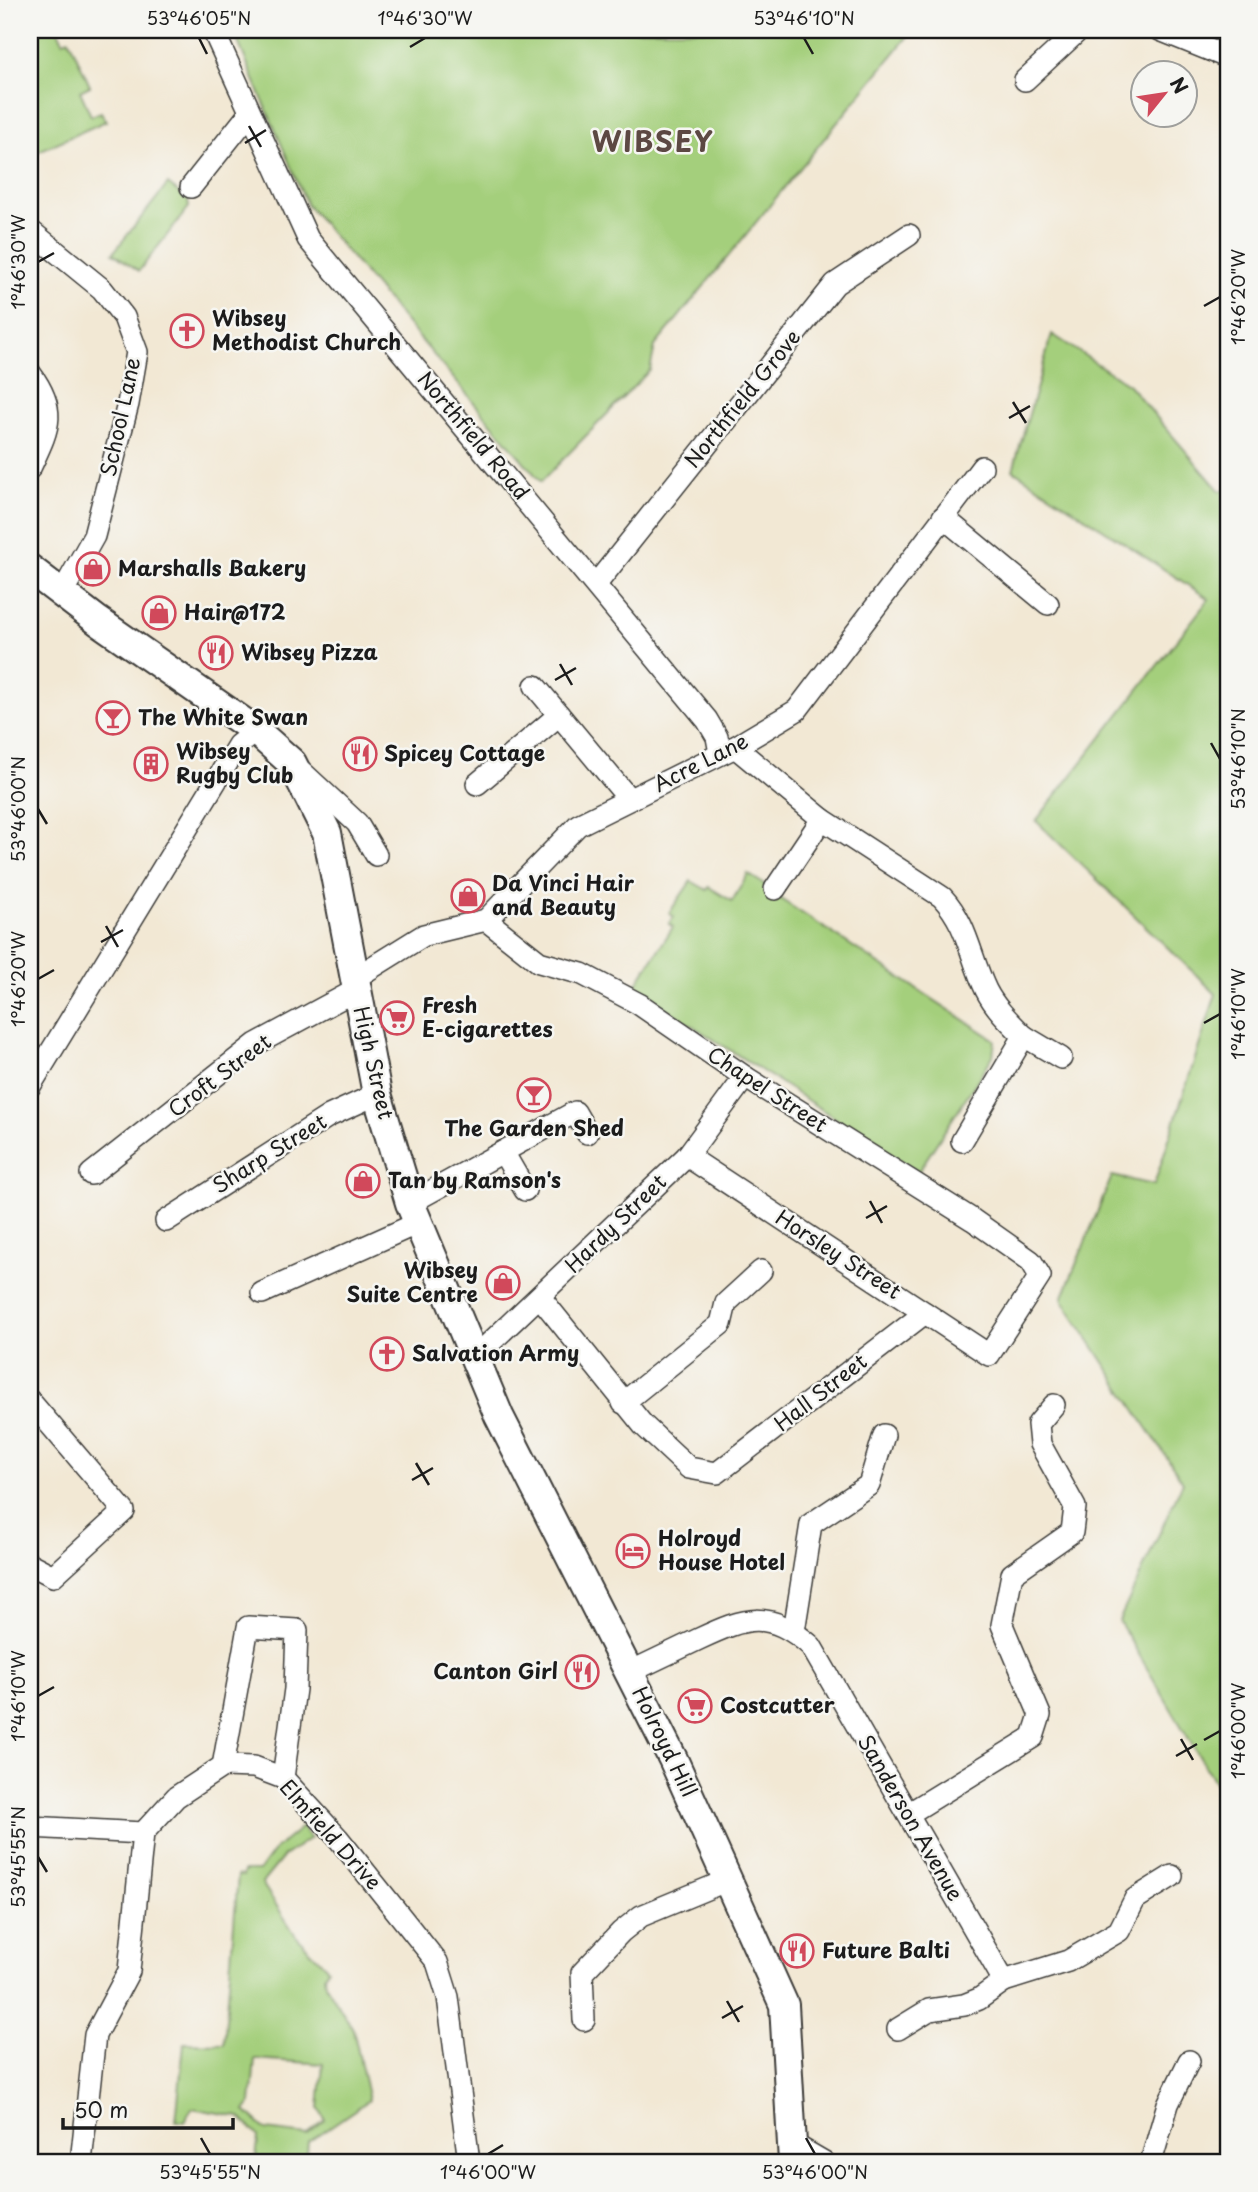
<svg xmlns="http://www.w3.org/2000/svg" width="1258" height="2192" font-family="'Playpen Sans',sans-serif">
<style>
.green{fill:#a4cf7c;stroke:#60764c;stroke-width:2;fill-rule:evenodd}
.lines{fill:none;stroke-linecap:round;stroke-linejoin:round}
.minor-casing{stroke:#3c3b38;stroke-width:24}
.major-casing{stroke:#3c3b38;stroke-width:32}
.minor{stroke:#fff;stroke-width:21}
.major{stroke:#fff;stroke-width:28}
.ticks{fill:none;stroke:#1c1c1c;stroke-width:2.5}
.labels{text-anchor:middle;stroke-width:5;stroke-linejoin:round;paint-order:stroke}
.poi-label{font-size:21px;font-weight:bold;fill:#1c1c1c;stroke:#f6f6f2;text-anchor:start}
.street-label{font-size:21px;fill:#1c1c1c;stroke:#f6f6f2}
.district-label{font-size:28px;font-weight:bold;letter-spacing:2px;fill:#5c4843;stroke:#f6f6f2}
.neatline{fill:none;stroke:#1c1c1c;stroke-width:2.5}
.ticks-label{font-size:18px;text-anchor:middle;fill:#1c1c1c}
</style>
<rect width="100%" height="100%" fill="#f6f6f2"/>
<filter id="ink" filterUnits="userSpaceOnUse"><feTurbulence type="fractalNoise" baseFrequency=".0143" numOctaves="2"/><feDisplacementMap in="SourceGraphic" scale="14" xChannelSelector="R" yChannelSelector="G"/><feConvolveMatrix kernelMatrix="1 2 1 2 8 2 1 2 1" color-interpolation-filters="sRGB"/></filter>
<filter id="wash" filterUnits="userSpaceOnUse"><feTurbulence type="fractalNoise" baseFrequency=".00686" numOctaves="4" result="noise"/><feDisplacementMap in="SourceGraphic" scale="28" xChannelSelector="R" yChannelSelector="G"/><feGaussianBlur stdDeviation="1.57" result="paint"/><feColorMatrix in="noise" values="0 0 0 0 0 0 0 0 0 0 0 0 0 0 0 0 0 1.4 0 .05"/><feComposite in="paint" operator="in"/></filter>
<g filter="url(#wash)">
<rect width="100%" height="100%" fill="#f2e8d4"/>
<!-- green -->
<g class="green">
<path d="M30,30H58L63,41L69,39L90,86L80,91L91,116L101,112L106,121L30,155Z"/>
<path d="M233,30H913L655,346L650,370L541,482L307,205Z"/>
<path d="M168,184L188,200L189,207L139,271L113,253Z"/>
<path d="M1052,334L1129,385L1220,491L1228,490V1805L1119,1621L1183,1482L1062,1299L1112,1176L1154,1185L1216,994L1036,821L1209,599L1013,470Z"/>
<path d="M748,874L781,895L779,898L995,1040L993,1056L918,1172L634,988L673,927L669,924L674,917L669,913L691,881L707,890L709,887L732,901Z"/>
<path d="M302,1827L310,1838L284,1856L262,1883L296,1936L328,1969L324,1976L325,1983L353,2029L369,2100L308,2142L306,2162H256L258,2136L240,2117L192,2108L184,2122L176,2121L184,2043L224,2044L238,1875L243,1876L244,1871H259L275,1849ZM255,2059L323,2064L319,2108L325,2120L307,2135L266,2130L245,2111L251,2103Z"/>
</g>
</g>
<g filter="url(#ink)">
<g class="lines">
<defs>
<g id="minor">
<path d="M213,30L308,239L707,720L717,737L720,753"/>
<path d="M1160,30L1227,57L1226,30"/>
<path d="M1025,80L1079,30"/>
<path d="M191,187L249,114"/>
<path d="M32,232L102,289L124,317L137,352L128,404L94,536L62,593"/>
<path d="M30,373C59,412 48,429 30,468"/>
<path d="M943,517L1048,604"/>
<path d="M597,583L835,284L909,235"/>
<path d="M535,686L629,799"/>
<path d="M735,747L822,819L942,897C968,925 970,957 986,990C995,1008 1010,1022 1024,1036L962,1141"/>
<path d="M301,771L357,823L376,855"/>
<path d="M477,784L559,715"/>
<path d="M775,889L822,819"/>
<path d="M486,920L539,962L582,974L639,1004L745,1077L973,1220L1031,1261L1040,1276L989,1355L687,1156"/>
<path d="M355,978L424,935L486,920L578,825L735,747L797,710L982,467"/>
<path d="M1024,1036L1061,1058"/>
<path d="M30,1086L238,745L256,731"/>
<path d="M503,1152L525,1190"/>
<path d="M91,1174L256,1044L356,990"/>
<path d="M410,1203L575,1112L587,1133"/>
<path d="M166,1221L329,1116L377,1094"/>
<path d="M262,1293L418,1223"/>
<path d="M540,1297L643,1425L689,1468L717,1473L925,1313"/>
<path d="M473,1359L687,1156L745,1077"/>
<path d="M30,1401L124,1511L53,1576L30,1564"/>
<path d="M623,1403L721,1324L726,1303L761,1271"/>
<path d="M794,1631L811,1524L869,1485L884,1435"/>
<path d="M630,1672C653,1661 676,1650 699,1639C746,1617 769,1609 811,1646L1004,1981L1068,1961L1119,1931L1135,1899L1172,1876"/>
<path d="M223,1766L248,1627L297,1630L295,1689L283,1778"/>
<path d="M908,1814L1033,1737L1040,1715L1002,1625L1012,1574L1072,1532L1075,1507L1040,1444L1038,1424L1054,1405"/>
<path d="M30,1827L143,1833"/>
<path d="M584,2020L582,1973L621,1932L641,1916L728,1880"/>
<path d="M898,2029L929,2010L964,2005L979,1999L1004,1981"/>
<path d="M793,2144L824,2162"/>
<path d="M81,2162L95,2035L129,1971L143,1833L176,1797L223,1766L254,1767L283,1778L338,1838L437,1962L448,1997L469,2162"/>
<path d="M1151,2162L1168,2104L1189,2061"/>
</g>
<path id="major" d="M30,569L98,621L256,731L292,763L327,833L377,1094L410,1203L499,1416L673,1759L784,2005L793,2162"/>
</defs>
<!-- minor casing -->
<use href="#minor" class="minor-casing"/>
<!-- major casing -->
<use href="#major" class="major-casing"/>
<!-- minor -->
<use href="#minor" class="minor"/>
<!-- major -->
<use href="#major" class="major"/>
</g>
</g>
<!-- ticks -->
<path class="ticks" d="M199,38L207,54M804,38L813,54M410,47L425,38M249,126L261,147M245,143L266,130M38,262L54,253M1204,306L1220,297M1013,402L1026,423M1009,418L1030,406M560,664L572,685M555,680L576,668M1211,743L1220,759M38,809L47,824M106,926L118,947M101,942L123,930M38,979L54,970M1204,1023L1220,1014M870,1201L882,1223M866,1218L887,1206M416,1463L429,1485M412,1480L433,1468M38,1696L54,1687M1181,1739L1193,1760M1204,1740L1220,1731M1176,1756L1197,1744M38,1857L47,1872M727,2001L739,2022M722,2018L743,2006M201,2138L210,2154M806,2138L815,2154M488,2154L503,2145"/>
<!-- icons -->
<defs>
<symbol id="church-ring" viewBox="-11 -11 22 22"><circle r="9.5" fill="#f6f6f2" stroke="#d1495b" stroke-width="1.5"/><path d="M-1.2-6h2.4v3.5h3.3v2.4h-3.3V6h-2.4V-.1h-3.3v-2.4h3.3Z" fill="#d1495b"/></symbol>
<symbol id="shop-ring" viewBox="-11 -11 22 22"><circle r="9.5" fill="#f6f6f2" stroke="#d1495b" stroke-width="1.5"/><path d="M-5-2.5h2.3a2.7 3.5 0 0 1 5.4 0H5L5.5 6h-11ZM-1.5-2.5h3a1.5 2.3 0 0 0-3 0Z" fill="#d1495b"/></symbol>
<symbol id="restaurant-ring" viewBox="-11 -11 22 22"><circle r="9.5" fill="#f6f6f2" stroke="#d1495b" stroke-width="1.5"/><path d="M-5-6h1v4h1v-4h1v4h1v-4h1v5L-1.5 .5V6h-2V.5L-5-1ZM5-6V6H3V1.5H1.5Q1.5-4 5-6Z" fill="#d1495b"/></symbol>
<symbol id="bar-ring" viewBox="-11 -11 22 22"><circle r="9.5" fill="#f6f6f2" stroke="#d1495b" stroke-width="1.5"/><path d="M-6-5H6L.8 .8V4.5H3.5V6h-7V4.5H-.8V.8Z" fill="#d1495b"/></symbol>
<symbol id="building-ring" viewBox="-11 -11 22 22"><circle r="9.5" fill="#f6f6f2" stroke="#d1495b" stroke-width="1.5"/><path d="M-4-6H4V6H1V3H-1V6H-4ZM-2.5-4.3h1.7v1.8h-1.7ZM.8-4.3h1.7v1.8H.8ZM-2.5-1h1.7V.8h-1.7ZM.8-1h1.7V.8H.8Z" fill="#d1495b"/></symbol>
<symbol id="supermarket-ring" viewBox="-11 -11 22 22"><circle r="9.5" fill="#f6f6f2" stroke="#d1495b" stroke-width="1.5"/><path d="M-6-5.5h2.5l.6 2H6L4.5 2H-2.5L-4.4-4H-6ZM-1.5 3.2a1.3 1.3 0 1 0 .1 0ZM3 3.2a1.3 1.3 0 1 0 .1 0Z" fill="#d1495b"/></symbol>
<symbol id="hotel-ring" viewBox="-11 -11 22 22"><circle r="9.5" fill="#f6f6f2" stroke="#d1495b" stroke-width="1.5"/><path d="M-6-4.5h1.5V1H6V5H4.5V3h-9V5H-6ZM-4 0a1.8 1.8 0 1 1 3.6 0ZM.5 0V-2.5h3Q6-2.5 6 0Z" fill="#d1495b"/></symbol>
</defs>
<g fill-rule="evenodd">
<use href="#church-ring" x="168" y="312" width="38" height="38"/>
<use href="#shop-ring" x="74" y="550" width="38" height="38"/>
<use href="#shop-ring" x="140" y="594" width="38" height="38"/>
<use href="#restaurant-ring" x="197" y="634" width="38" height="38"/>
<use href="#bar-ring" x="94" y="699" width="38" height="38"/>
<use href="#restaurant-ring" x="341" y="735" width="38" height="38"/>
<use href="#building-ring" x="132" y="745" width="38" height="38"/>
<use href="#shop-ring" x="449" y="877" width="38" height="38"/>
<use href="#supermarket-ring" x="378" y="999" width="38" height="38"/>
<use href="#bar-ring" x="515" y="1076" width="38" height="38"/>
<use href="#shop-ring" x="344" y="1162" width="38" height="38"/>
<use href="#shop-ring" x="484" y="1264" width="38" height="38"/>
<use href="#church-ring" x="368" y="1335" width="38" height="38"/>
<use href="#hotel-ring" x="614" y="1532" width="38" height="38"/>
<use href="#restaurant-ring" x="563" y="1653" width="38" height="38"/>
<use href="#supermarket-ring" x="676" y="1687" width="38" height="38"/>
<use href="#restaurant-ring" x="778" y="1932" width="38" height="38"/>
</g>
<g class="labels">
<!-- poi labels -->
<g class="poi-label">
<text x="212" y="326">Wibsey<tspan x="212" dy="24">Methodist Church</tspan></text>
<text x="118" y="576">Marshalls Bakery</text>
<text x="184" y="620">Hair@172</text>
<text x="241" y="660">Wibsey Pizza</text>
<text x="138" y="725">The White Swan</text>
<text x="176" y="759">Wibsey<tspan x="176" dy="24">Rugby Club</tspan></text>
<text x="384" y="761">Spicey Cottage</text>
<text x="492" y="891">Da Vinci Hair<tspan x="492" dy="24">and Beauty</tspan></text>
<text x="422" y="1013">Fresh<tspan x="422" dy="24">E-cigarettes</tspan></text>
<text x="534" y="1136" text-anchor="middle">The Garden Shed</text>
<text x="388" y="1188">Tan by Ramson's</text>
<text x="478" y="1278" text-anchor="end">Wibsey<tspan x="478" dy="24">Suite Centre</tspan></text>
<text x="412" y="1361">Salvation Army</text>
<text x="658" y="1546">Holroyd<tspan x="658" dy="24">House Hotel</tspan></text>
<text x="558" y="1679" text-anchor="end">Canton Girl</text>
<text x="720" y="1713">Costcutter</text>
<text x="822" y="1958">Future Balti</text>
</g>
<!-- street labels -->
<g class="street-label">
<text transform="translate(743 399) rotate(-51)" y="7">Northfield Grove</text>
<text transform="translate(121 417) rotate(-78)" y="7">School Lane</text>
<text transform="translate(473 436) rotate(50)" y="7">Northfield Road</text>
<text transform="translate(701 763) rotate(-27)" y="7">Acre Lane</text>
<text transform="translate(373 1063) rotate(77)" y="7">High Street</text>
<text transform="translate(220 1076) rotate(-37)" y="7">Croft Street</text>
<text transform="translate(767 1090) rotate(33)" y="7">Chapel Street</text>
<text transform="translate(270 1154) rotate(-32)" y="7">Sharp Street</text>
<text transform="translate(616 1224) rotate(-44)" y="7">Hardy Street</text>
<text transform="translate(838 1255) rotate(33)" y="7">Horsley Street</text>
<text transform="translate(821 1393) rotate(-38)" y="7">Hall Street</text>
<text transform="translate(664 1742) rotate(64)" y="7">Holroyd Hill</text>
<text transform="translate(910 1818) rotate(60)" y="7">Sanderson Avenue</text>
<text transform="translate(330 1835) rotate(48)" y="7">Elmfield Drive</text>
</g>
<!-- district labels -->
<g class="district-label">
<text x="653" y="152">WIBSEY</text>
</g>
</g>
<!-- margin -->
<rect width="1258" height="2192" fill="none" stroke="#f6f6f2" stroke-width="77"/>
<!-- north arrow -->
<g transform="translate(1164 94) rotate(60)"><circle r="33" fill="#f6f6f2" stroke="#9f9f9c" stroke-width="2"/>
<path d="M0-5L12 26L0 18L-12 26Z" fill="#d1495b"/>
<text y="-10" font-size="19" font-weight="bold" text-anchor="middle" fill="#1c1c1c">N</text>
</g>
<!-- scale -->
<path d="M63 2118v10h170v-10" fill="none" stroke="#1c1c1c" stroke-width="3.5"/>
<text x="74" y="2118" font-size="21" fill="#1c1c1c" stroke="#f6f6f2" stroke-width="5" paint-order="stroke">50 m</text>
<rect x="38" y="38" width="1182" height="2116" class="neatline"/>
<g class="ticks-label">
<text x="199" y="25">53°46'05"N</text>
<text x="425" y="25">1°46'30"W</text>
<text x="804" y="25">53°46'10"N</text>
<text transform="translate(19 262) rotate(-90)" y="6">1°46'30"W</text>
<text transform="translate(1239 297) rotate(-90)" y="6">1°46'20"W</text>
<text transform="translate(1239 759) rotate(-90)" y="6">53°46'10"N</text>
<text transform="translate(19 809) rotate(-90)" y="6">53°46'00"N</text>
<text transform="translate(19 979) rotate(-90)" y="6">1°46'20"W</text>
<text transform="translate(1239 1014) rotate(-90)" y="6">1°46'10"W</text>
<text transform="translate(19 1696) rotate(-90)" y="6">1°46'10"W</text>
<text transform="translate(1239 1731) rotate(-90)" y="6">1°46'00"W</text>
<text transform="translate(19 1857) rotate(-90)" y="6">53°45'55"N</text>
<text x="210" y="2179">53°45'55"N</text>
<text x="488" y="2179">1°46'00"W</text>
<text x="815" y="2179">53°46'00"N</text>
</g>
</svg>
